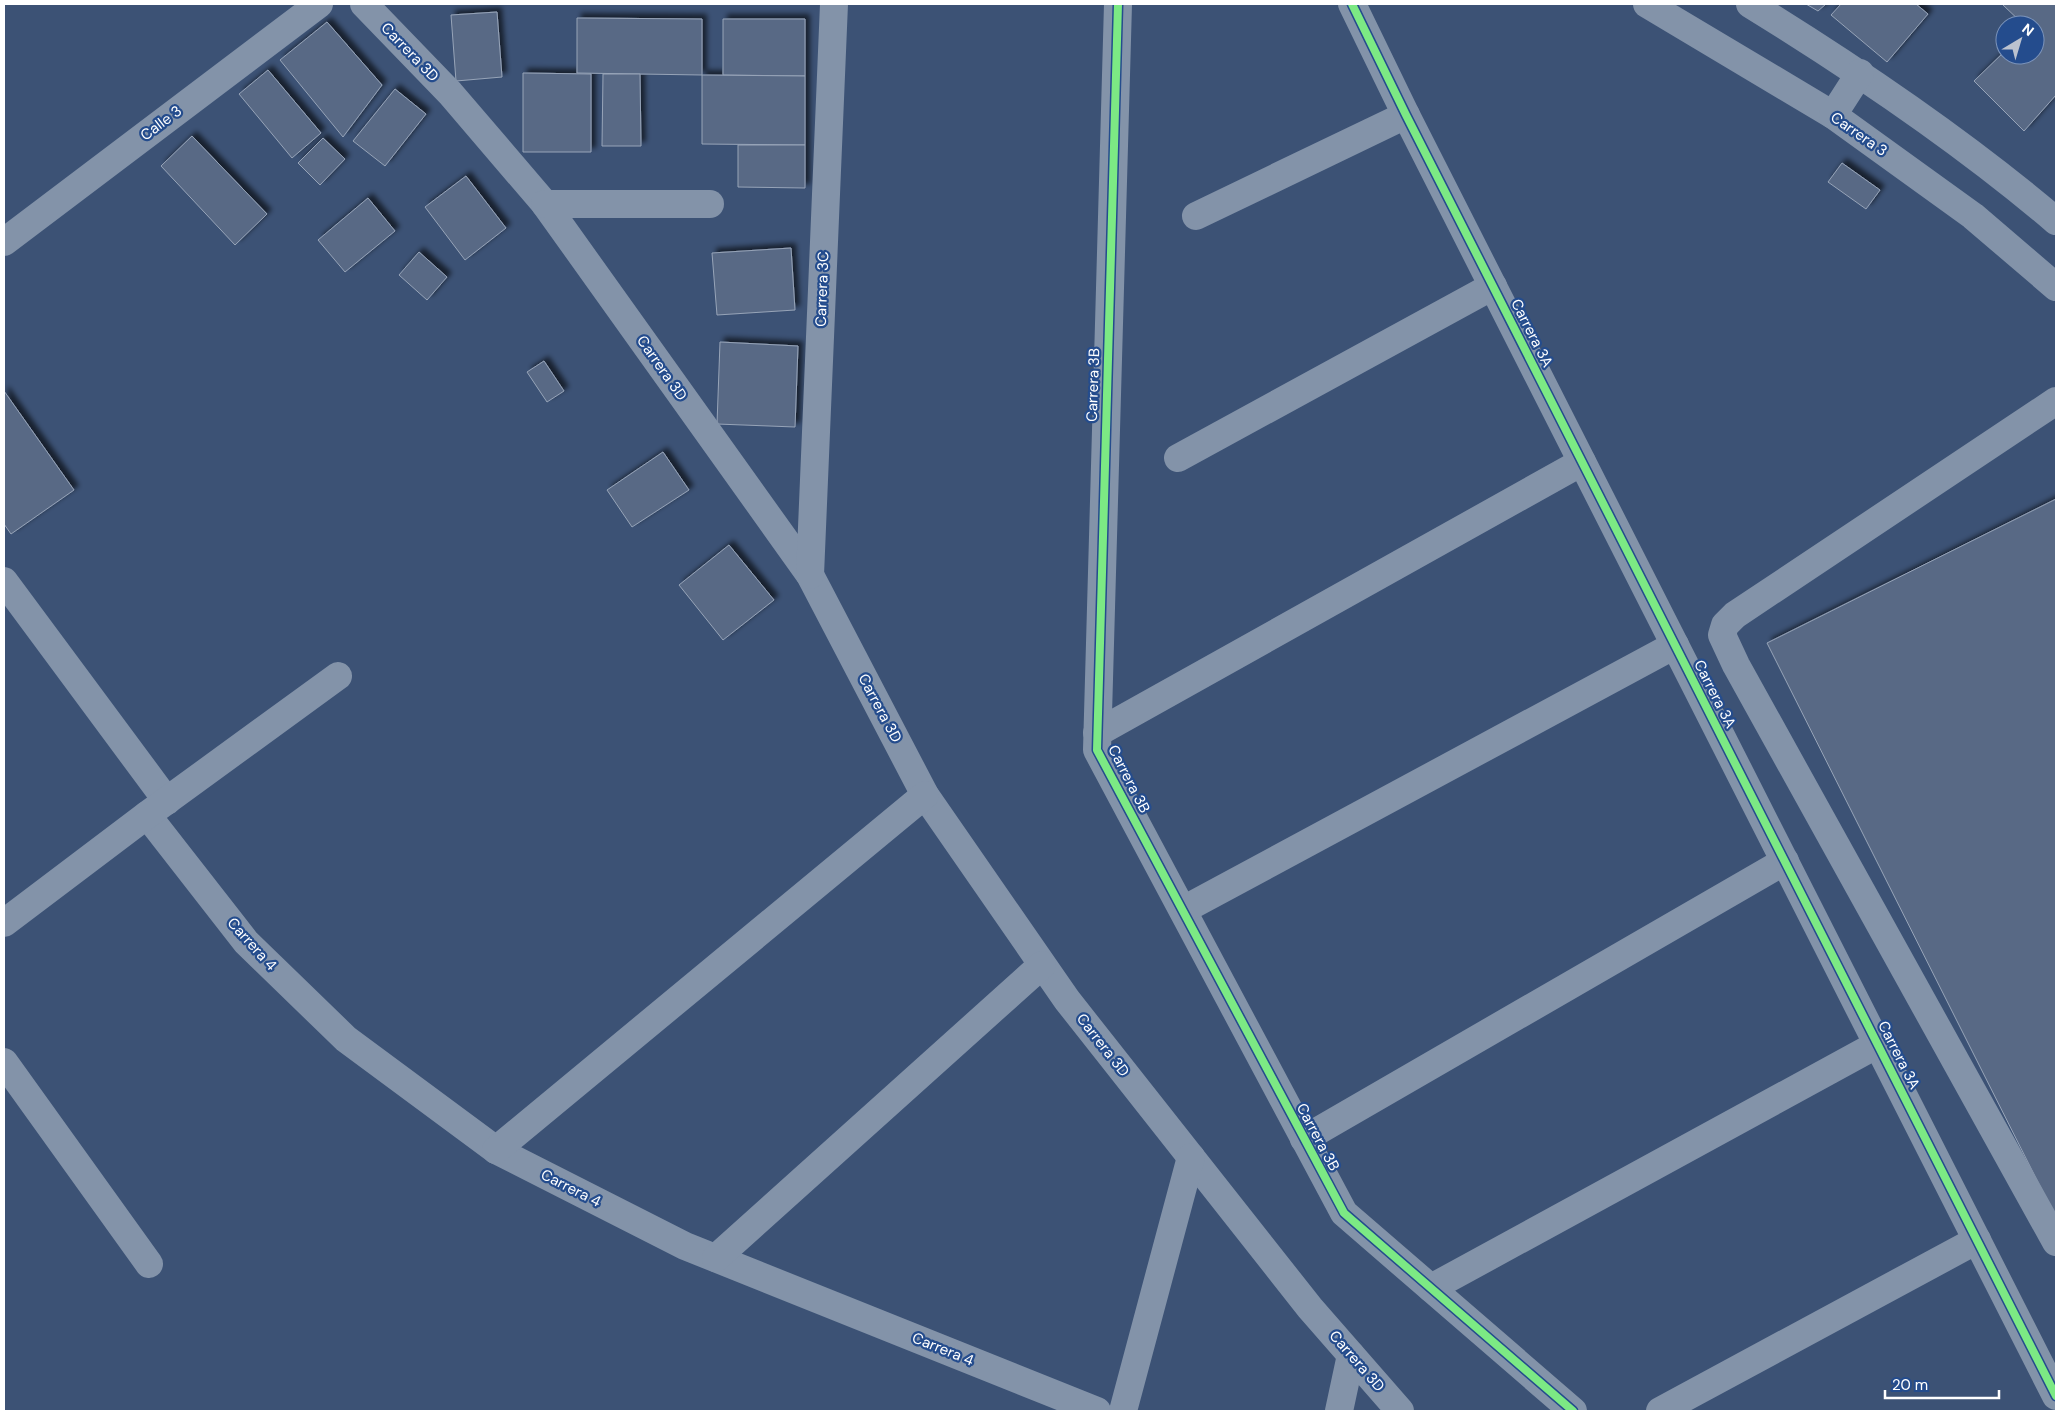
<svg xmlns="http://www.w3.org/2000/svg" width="2060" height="1415" font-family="'DM Sans',sans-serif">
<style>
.building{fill:#586985;stroke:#97a4b8;filter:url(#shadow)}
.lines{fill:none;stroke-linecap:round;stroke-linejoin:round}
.minor{stroke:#8393a9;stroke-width:28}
.cycleway-casing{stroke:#244c8d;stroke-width:11}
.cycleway{stroke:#7ce984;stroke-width:8}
.labels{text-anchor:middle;stroke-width:4.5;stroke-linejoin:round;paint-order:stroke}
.street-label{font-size:15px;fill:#fff;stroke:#244c8d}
</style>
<defs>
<filter id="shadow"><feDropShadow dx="4.5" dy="-4.5" stdDeviation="2.5" flood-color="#0009"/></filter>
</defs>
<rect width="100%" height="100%" fill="#3c5275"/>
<!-- building -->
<g class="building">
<path d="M1806,4H1826L1818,11Z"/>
<path d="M1841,4H1916L1928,14L1887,62L1831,15Z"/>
<path d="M2002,4H2056V95L2024,131L1974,81L2005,51V55H2035V25H2024Z"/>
<path d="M497,12L502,77L456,81L451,15Z"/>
<path d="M577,18L702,19V75L577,73Z"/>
<path d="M723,19H805V76L723,75Z"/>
<path d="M327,22L382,85L343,137L280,60Z"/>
<path d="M268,70L321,133L292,158L239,94Z"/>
<path d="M523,73L591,74V152H523Z"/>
<path d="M603,74H640L641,146H602Z"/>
<path d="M702,75L805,76V145L702,144Z"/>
<path d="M395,89L426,114L385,166L353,141Z"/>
<path d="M192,136L267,214L235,245L161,166Z"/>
<path d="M323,138L345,159L320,185L298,163Z"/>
<path d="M738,145H805V188L738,187Z"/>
<path d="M1842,163L1880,190L1866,209L1828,182Z"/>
<path d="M466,176L506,228L465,260L425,207Z"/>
<path d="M368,198L395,231L345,272L318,240Z"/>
<path d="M791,248L795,310L717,315L712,253Z"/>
<path d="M419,252L447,277L427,300L399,275Z"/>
<path d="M720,342L798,346L795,427L717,424Z"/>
<path d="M544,361L564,391L547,402L527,372Z"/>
<path d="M4,391L74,490L11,534L4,524Z"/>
<path d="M663,452L689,490L632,527L607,490Z"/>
<path d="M2056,499V1218L1767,643Z"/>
<path d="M729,545L774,600L723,640L679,585Z"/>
</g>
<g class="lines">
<!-- minor -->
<g class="minor">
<path d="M364,4L450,93L545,204L810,575L925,795L1067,1000L1310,1308L1400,1411"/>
<path d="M1118,4L1097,750L1344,1213L1573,1411"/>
<path d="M1352,4L1406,115L2056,1396"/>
<path d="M1647,4L1833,115L1973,216L2056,287"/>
<path d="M1750,4C1857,70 1961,140 2056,221"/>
<path d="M1833,115L1860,73"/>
<path d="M545,204H710"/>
<path d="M1196,216L1406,115"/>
<path d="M4,242L319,4"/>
<path d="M2056,401L1735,615L1725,625L1722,635L1736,665L2056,1242"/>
<path d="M1178,458L1493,286"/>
<path d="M810,575L834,4"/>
<path d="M4,581L167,801"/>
<path d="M1097,733L1582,462"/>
<path d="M147,815L246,942L346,1039L496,1150L685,1246L1097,1411"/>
<path d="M1183,910L1675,645"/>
<path d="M4,923L147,815L338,676"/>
<path d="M4,1062L149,1264"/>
<path d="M1304,1139L1785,861"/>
<path d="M496,1150L925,795"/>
<path d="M716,1258L1042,965"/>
<path d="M1431,1288L1878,1044"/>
<path d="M1123,1411L1191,1157"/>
<path d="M1339,1411L1351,1355"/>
<path d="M1660,1411L1977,1240"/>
</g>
<defs>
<g id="cycleway">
<path d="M1118,4L1097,750L1344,1213L1573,1411"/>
<path d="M1352,4L1406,115L2056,1396"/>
</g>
</defs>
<!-- cycleway casing -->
<use href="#cycleway" class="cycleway-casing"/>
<!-- cycleway -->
<use href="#cycleway" class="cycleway"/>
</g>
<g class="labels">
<!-- street labels -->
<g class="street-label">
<text transform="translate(410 52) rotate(46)" y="5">Carrera 3D</text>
<text transform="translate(161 123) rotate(-37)" y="5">Calle 3</text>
<text transform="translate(1859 134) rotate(35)" y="5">Carrera 3</text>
<text transform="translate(822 289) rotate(-88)" y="5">Carrera 3C</text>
<text transform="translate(1532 333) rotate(63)" y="5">Carrera 3A</text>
<text transform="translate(662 368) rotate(55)" y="5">Carrera 3D</text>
<text transform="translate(1093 385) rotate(-88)" y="5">Carrera 3B</text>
<text transform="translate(1715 694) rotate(63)" y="5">Carrera 3A</text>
<text transform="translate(880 708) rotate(62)" y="5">Carrera 3D</text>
<text transform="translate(1129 779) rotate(63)" y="5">Carrera 3B</text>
<text transform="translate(252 944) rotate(48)" y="5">Carrera 4</text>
<text transform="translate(1103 1045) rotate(52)" y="5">Carrera 3D</text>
<text transform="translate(1899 1055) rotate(63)" y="5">Carrera 3A</text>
<text transform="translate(1318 1137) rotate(62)" y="5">Carrera 3B</text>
<text transform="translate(571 1188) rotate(27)" y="5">Carrera 4</text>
<text transform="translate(943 1349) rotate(22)" y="5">Carrera 4</text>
<text transform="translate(1357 1361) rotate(49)" y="5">Carrera 3D</text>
</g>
</g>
<!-- border -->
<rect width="2060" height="1415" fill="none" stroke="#ffffff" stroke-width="10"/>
<!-- north arrow -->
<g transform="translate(2020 40) rotate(38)"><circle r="24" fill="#244c8d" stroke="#7c94bb"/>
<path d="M0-4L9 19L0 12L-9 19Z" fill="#bbc2cf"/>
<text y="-8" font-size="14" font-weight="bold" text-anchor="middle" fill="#ffffff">N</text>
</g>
<!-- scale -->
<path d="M1885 1390v8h114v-8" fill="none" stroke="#ffffff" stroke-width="2.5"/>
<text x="1892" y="1390" font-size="15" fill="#ffffff" stroke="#244c8d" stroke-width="4" paint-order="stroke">20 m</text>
</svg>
